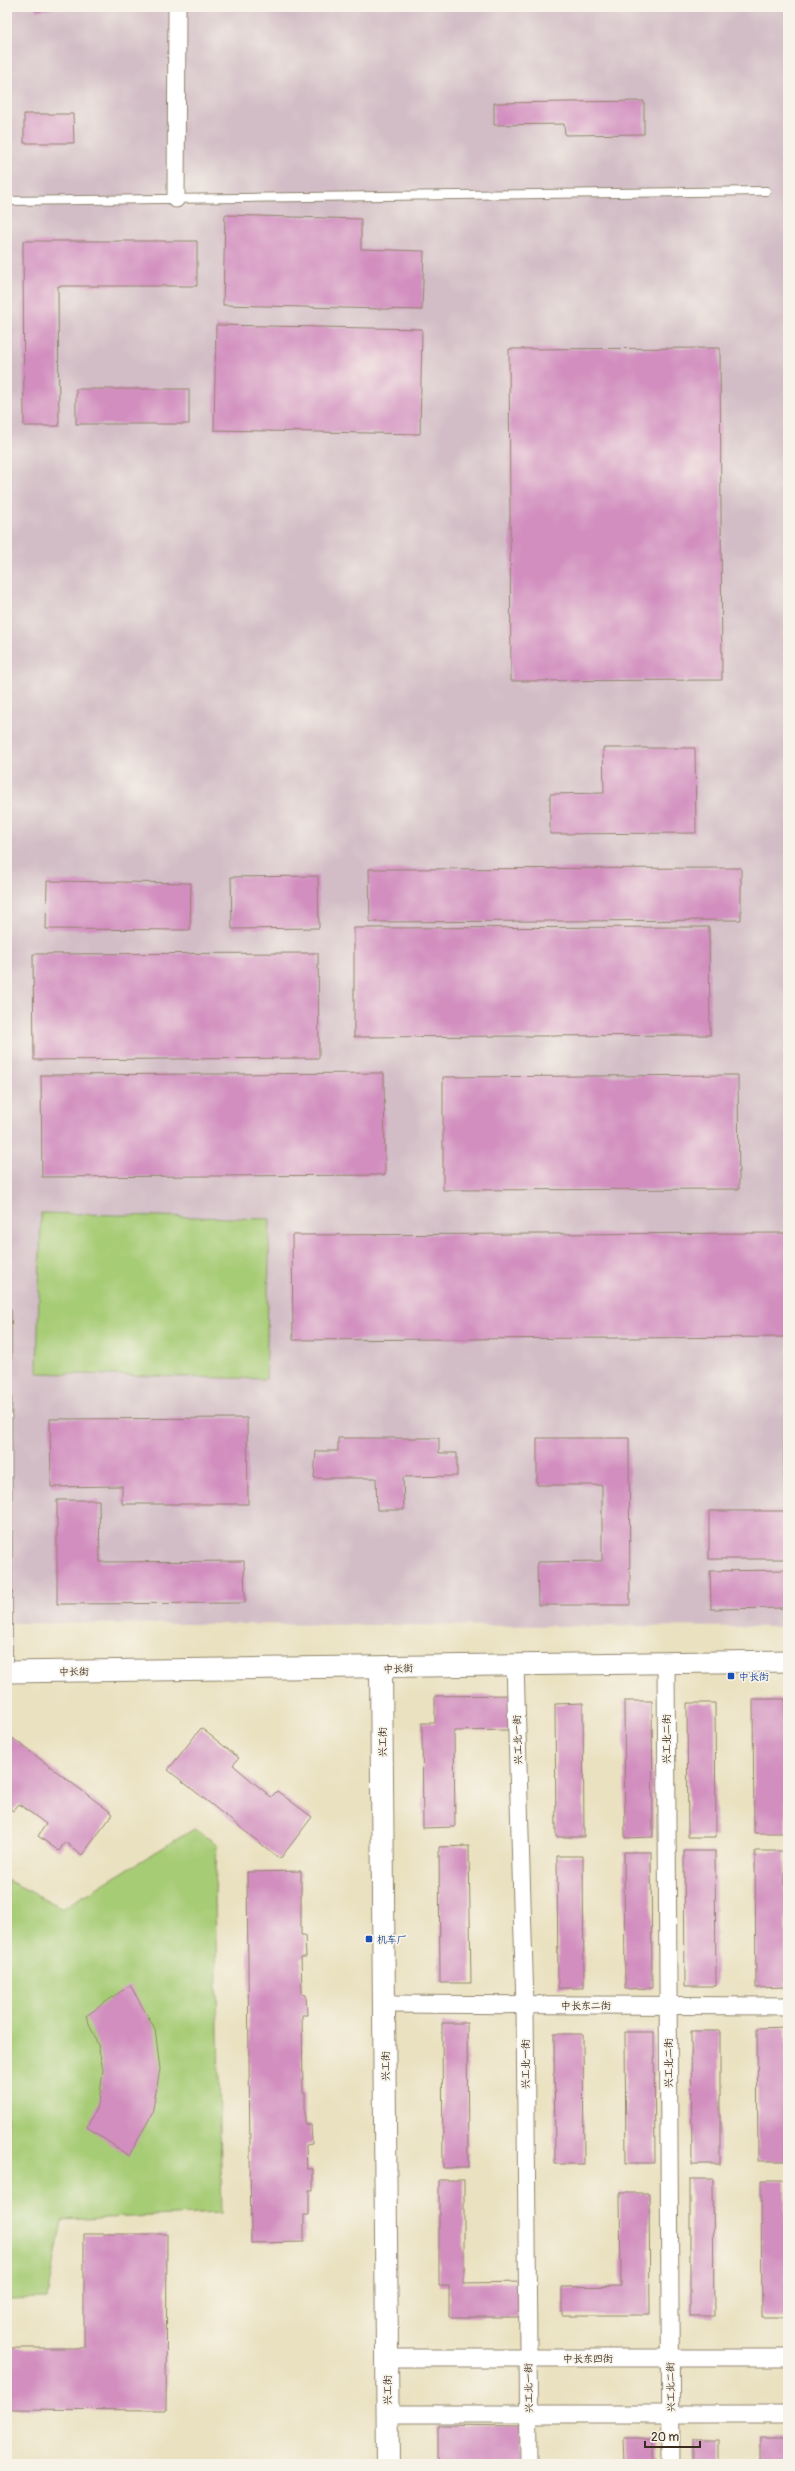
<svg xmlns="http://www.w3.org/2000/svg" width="795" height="2471" font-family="Pangolin,'LXGW WenKai TC',sans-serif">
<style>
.industrial{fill:#d2bdc6}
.green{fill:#a7cc76;stroke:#717b4a}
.building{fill:#d28ebf}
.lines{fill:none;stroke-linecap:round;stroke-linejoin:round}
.service-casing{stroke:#92866f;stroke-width:10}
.minor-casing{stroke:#92866f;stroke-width:19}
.tertiary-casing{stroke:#92866f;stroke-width:23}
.secondary-casing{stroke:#92866f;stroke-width:24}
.service{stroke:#fff;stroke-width:8}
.minor{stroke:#fff;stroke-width:17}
.tertiary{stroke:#fff;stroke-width:21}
.secondary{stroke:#fff;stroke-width:22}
.transit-dot{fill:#1a4fb4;stroke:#f7f3e8;stroke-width:1.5}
.labels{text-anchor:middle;stroke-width:3.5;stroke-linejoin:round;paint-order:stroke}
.street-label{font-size:10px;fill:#3b2a1e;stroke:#f7f3e8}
.transit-label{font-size:10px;fill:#164399;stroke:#f7f3e8;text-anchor:start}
</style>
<rect width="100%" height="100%" fill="#f7f3e8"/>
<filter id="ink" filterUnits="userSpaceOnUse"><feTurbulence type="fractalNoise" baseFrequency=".025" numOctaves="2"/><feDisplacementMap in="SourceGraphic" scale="8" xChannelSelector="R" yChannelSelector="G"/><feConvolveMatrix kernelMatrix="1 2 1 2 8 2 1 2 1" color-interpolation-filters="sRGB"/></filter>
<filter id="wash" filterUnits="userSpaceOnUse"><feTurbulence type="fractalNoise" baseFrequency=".012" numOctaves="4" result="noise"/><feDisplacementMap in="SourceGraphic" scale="16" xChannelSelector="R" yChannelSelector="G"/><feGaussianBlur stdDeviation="0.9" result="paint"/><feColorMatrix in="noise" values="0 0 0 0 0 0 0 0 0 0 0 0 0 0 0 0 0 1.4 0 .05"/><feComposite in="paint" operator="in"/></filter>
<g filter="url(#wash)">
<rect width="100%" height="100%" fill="#eae1c0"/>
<!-- industrial -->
<path class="industrial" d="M7,7H788V1627L7,1623Z"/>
<!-- green -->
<g class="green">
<path d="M41,1213L270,1219L266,1379L37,1373Z"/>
<path d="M194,1829L217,1844L215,1894L222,2213L62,2220L48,2298L7,2299V1880L63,1908Z"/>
</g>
<g id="blocks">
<!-- building -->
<g class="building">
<path d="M35,7H56V8L36,11Z"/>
<path d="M644,101V134L565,135L564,124L494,125V103Z"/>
<path d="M24,114H73L74,143H24Z"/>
<path d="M225,215L361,219V249L424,251L422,310L223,305Z"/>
<path d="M23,241H197V286H58L59,426H24Z"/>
<path d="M216,325L422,329L420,434L214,430Z"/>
<path d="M720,348L722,680L511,681L509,349Z"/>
<rect x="76" y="389" width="113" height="35"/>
<path d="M603,748H695L696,833L550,834V794L604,793Z"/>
<path d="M741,868V920L370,922L369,869Z"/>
<path d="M318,876L319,928L232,929L231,877Z"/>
<path d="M47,881L191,883L190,930L46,929Z"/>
<path d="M709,927L710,1035L354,1037V928Z"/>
<path d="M318,953L319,1058L34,1060L33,954Z"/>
<path d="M384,1073L385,1175L42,1177L41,1075Z"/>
<path d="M738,1075L739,1189L443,1190V1077Z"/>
<path d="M788,1233V1337L293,1340L292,1235Z"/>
<path d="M247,1418L248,1504H122V1486L51,1487L50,1419Z"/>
<rect x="784" y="1433" width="4" height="46"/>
<path d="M338,1438H439V1453H457V1476L403,1477L404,1510H377L376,1478H314L316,1451H338Z"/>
<path d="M537,1438H629L630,1605H538L537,1562L602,1561V1485H537Z"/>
<path d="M57,1500H99L100,1562L244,1561L245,1603L57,1604Z"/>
<rect x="709" y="1511" width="79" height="48"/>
<path d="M788,1570V1608L711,1609L710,1571Z"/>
<path d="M511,1695V1730L454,1731L455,1827L423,1828L422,1723H435V1696Z"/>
<path d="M753,1699H785L786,1833H754Z"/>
<path d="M624,1701H652L653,1837L625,1838Z"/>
<path d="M583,1703L584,1837H556L555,1704Z"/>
<path d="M687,1703H715L716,1837H688Z"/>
<path d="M201,1728L239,1758L233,1765L271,1797L277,1791L312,1817L280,1859L168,1770Z"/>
<path d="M7,1734L113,1814L82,1855L65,1842L59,1851L38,1836L46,1824L19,1804L13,1811L7,1806Z"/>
<path d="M469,1846L471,1983H440L439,1847Z"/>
<path d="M684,1851H715L716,1986H685Z"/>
<path d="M755,1851H785L786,1987L756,1988Z"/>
<path d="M624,1852H651L652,1988L625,1989Z"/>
<path d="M557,1856H583L584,1988H558Z"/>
<path d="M301,1871V1935H305L306,1957H301L302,1994L306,1995L307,2015H302L303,2093H305V2124L311,2125L312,2144L306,2145L307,2169H313V2190H309V2215H304V2242L251,2243L247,1872Z"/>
<path d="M130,1985L155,2029L160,2069L152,2114L129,2156L87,2127L99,2102L103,2070L98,2045L86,2016Z"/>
<path d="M442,2023H467L468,2168H443Z"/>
<path d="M786,2027V2161H758L757,2028Z"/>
<path d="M691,2031H720V2164H692Z"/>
<path d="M625,2032H654L655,2163H626Z"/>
<path d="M554,2034H583L584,2164H555Z"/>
<path d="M690,2179H713L714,2316H690Z"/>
<path d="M439,2180H464V2283L523,2282L524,2317H449V2286H439Z"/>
<path d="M761,2181H785L786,2317H762Z"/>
<path d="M620,2193H649L650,2315H562V2287L621,2286Z"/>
<path d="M84,2234H167L166,2410L7,2409V2348H84Z"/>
<path d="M438,2425L521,2426V2464H438Z"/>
<rect x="761" y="2437" width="24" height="27"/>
<path d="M624,2438H653V2464H625Z"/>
<rect x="693" y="2440" width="26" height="24"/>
</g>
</g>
</g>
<g filter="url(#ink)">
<use href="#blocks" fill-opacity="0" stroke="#92866f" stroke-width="1"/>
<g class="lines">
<defs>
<g id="service">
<path d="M7,201L766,191"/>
<path d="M7,1312L8,1671"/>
</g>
<g id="minor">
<path d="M176,199L177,7"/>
<path d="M666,1662L671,2464"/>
<path d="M515,1664L525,2005L529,2464"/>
<path d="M384,2004L788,2006"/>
<path d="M387,2358H788"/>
<path d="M387,2414H788"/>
</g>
<path id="tertiary" d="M7,1672L788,1661"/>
<path id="secondary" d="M381,1668L388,2464"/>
</defs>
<!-- service casing -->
<use href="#service" class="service-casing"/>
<!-- minor casing -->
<use href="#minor" class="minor-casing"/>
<!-- tertiary casing -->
<use href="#tertiary" class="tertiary-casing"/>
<!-- secondary casing -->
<use href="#secondary" class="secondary-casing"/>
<!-- service -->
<use href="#service" class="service"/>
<!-- minor -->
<use href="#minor" class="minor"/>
<!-- tertiary -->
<use href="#tertiary" class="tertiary"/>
<!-- secondary -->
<use href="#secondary" class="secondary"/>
</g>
</g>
<!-- markers -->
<g class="transit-dot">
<rect x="727" y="1672" width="8" height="8" rx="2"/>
<rect x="365" y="1935" width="8" height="8" rx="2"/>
</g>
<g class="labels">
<!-- street labels -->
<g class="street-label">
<text transform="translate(398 1668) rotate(-2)" y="4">中长街</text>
<text transform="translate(74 1671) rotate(-1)" y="4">中长街</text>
<text transform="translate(666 1739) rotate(-90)" y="4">兴工北二街</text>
<text transform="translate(517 1740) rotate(-92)" y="4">兴工北一街</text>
<text transform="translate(382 1742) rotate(-90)" y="4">兴工街</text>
<text x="586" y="2009">中长东二街</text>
<text transform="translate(668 2063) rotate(-90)" y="4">兴工北二街</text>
<text transform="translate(525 2064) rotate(-90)" y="4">兴工北一街</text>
<text transform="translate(385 2066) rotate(-90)" y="4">兴工街</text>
<text x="588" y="2362">中长东四街</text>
<text transform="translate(670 2387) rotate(-91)" y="4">兴工北二街</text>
<text transform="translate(528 2388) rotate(-91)" y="4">兴工北一街</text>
<text transform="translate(387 2390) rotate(-90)" y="4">兴工街</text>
</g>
<!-- transit labels -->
<g class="transit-label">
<text x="739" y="1680">中长街</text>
<text x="377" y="1943">机车厂</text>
</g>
</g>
<!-- margin -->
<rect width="795" height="2471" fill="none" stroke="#f7f3e8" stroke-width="24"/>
<!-- scale -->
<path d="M645 2441v6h55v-6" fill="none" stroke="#3b2a1e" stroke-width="2"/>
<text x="651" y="2441" font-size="12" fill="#3b2a1e" stroke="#f7f3e8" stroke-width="3" paint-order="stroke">20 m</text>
</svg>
